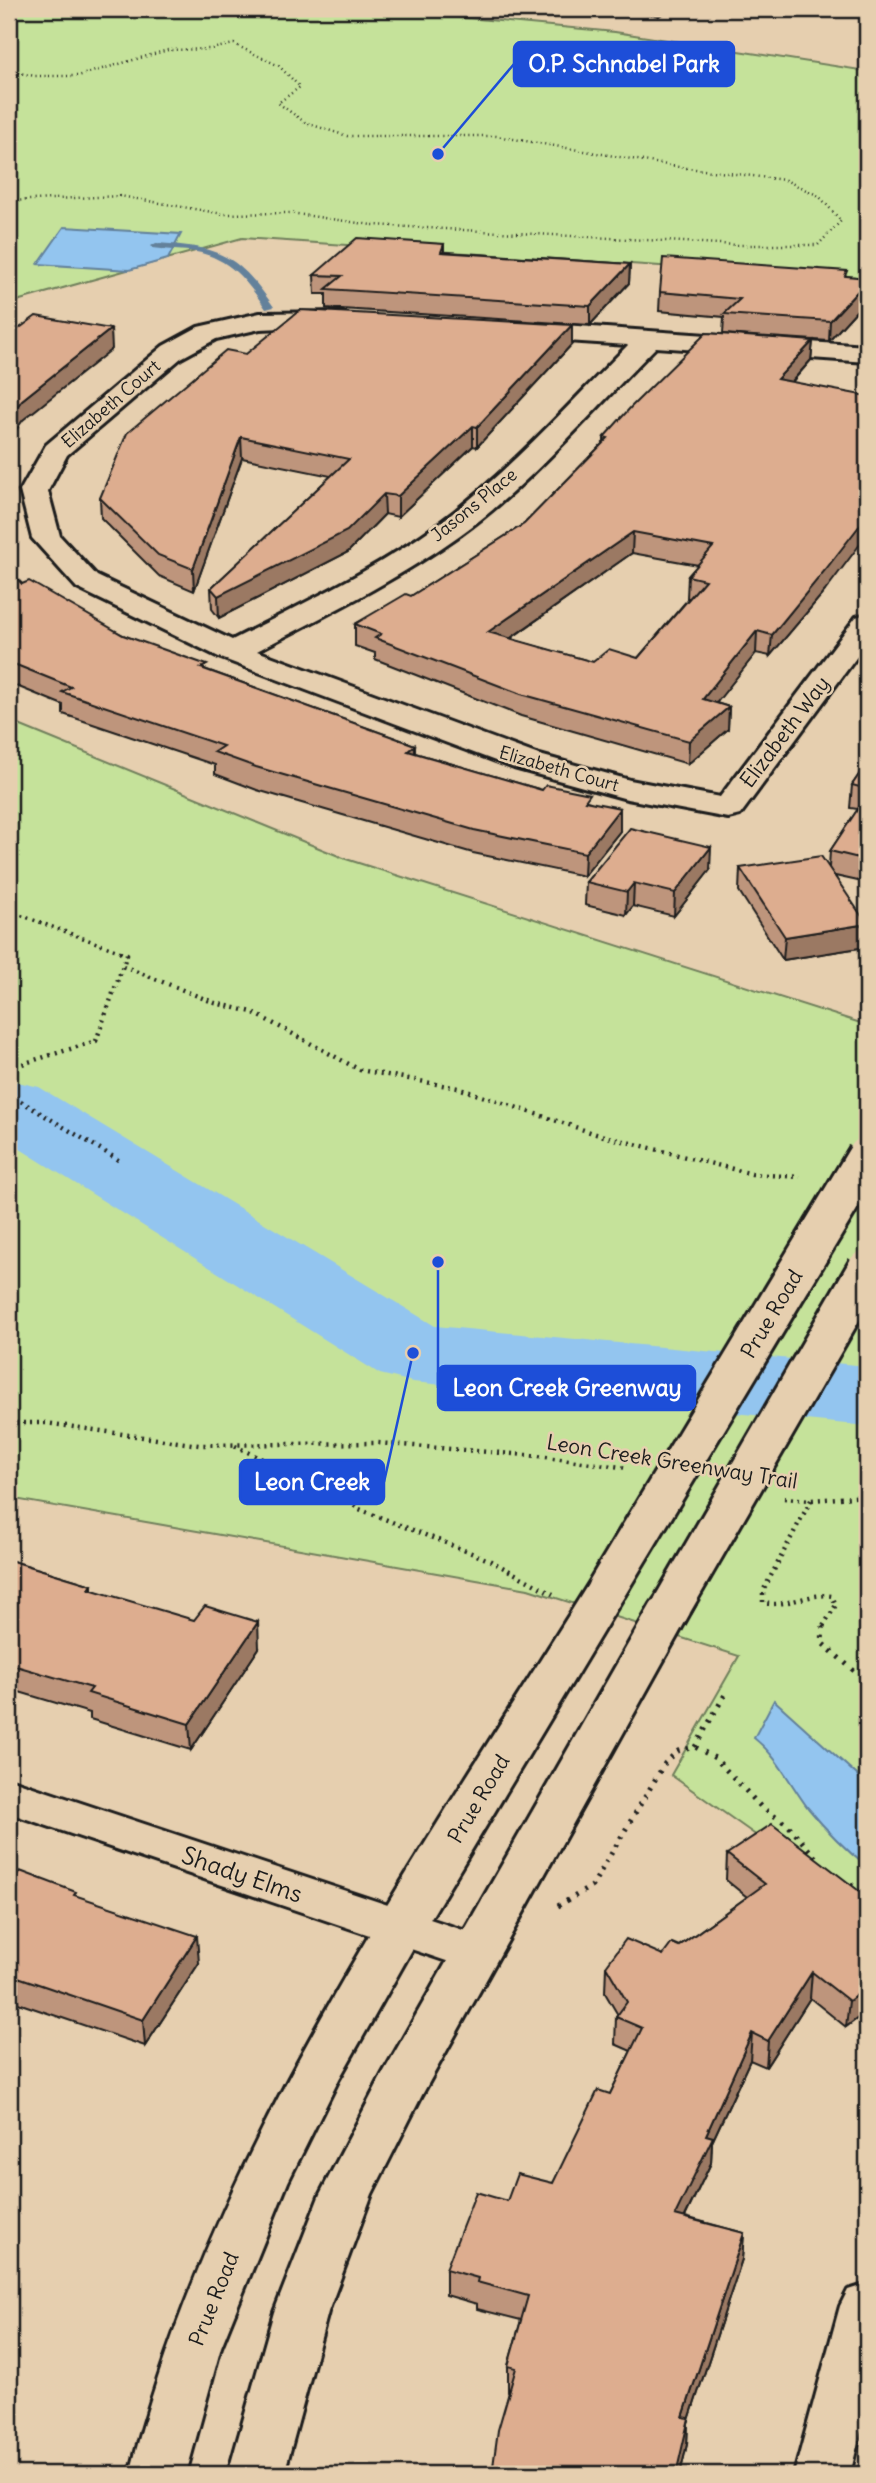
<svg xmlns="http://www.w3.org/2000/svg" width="876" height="2483" font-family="Delius,sans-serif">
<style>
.green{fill:#c5e29a;stroke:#707f5b;stroke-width:2}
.water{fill:#93c5ef;stroke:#63819b;stroke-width:2}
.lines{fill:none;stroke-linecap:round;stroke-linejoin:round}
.stream{fill:#63819b;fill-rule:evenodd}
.river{fill:#93c5ef;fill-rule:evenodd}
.street-casing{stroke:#1c1c1c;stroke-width:6}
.secondary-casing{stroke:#1c1c1c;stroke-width:6}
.path-far3{stroke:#1c1c1c;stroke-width:2.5;stroke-dasharray:1 3.5;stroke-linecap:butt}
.path-far2{stroke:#1c1c1c;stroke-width:3.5;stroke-dasharray:2 4.5;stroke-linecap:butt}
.path-far1{stroke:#1c1c1c;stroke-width:4.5;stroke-dasharray:2 5;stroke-linecap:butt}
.path{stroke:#1c1c1c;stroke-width:5;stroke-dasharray:2.5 7;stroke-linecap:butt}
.street{fill:#e6cfaf;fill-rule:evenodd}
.secondary{fill:#e6cfaf;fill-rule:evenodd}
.secondary-bridge-casing{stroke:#1c1c1c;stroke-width:44;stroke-linecap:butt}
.secondary-bridge{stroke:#e6cfaf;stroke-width:38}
.wall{fill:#be957b;stroke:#1c1c1c;stroke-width:2;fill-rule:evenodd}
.shaded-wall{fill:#9b7964;stroke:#1c1c1c;stroke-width:2}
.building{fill:#ddad8f;stroke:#1c1c1c;stroke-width:2;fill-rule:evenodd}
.labels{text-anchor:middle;stroke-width:5;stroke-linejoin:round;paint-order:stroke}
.far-street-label{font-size:18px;fill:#1c1c1c;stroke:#e6cfaf}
.street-label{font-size:21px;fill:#1c1c1c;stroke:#e6cfaf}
.near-street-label{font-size:24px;fill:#1c1c1c;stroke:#e6cfaf}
.leader{fill:none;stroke:#1d4ed8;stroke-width:2.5}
.callout-dot{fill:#1d4ed8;stroke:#e6cfaf;stroke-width:2.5}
.callout{fill:#1d4ed8;stroke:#1d4ed8;stroke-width:2.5}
.callout-label{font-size:23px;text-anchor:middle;font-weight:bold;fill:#fff}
</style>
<rect width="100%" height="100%" fill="#e6cfaf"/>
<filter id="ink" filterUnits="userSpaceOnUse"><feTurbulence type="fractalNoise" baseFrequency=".0143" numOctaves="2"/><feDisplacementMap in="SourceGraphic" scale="14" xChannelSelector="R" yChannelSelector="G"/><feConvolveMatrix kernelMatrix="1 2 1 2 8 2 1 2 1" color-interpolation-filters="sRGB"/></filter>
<g filter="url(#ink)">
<!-- green -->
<g class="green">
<path d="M9,9H371L615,32L867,71V280L242,238L20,300L9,309Z"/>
<path d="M9,721L346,859L867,1025V1914L671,1775L739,1656L528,1589L9,1498Z"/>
</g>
<!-- water -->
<g class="water">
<path d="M64,227L181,234L168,259L129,270L38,264Z"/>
<path d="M774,1700L867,1784V1867C845,1849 826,1830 808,1808C790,1784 778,1757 754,1738Z"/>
</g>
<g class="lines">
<!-- stream -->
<g class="stream">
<path d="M156,243C220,247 237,254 274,307L266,309C248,283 230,258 196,252C182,250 167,250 153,248L151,246Z"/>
<path d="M852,1389L857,1391L867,1406V1422L862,1420L845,1394Z"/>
</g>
<!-- river -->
<path class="river" d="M9,1080L39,1087L435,1326L867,1366V1426L413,1382L380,1374L9,1142Z"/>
<defs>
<g id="street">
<path d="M341,312L350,315L354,320L350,325L260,329L216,339L181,358L67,455L48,491L60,536L97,576L232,640C302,604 377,569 441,522C510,471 568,405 628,345L520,338L511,336L507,330L511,324L520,322L867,346V362L656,347C596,407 528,487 460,535C397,580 326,615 257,651L536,754L630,780L720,797L856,617L867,614V643L740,815L728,818L627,799L514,768L221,658L77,588L32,538L20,491L46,445L163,346L198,327L260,313Z"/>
<path d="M9,1779L493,1940L500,1953L493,1966L476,1971L9,1813Z"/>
<path d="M867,2284V2407L850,2474H794L840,2306L848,2290Z"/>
</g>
<g id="secondary">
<path d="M607,1573L622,1578L629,1588L417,1941L339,2079L288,2182L221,2347L186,2474H130C213,2146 416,1862 592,1578Z"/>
<path d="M673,1589L688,1594L695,1604L422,2095L372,2194L328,2312L284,2474H228L274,2312L320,2194L383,2073L651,1604L658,1594Z"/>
</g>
</defs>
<!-- street casing -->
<use href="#street" class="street-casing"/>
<!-- secondary casing -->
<use href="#secondary" class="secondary-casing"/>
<!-- path-far3 -->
<path class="path-far3" d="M9,71L35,76H78L168,50L211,49L234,44L279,66L300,87L278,103L306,123L347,136H496L679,167L785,180L819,196L841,221L818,245H737L372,225L290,213L223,214L120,196L9,201"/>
<!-- path-far2 -->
<g class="path-far2">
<path d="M9,808L12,815L9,830"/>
<path d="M9,911L124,953"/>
</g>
<!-- path-far1 -->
<g class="path-far1">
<path d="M123,966L215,1003L252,1012L360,1070L458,1088L596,1134L752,1174L800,1177"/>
<path d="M9,1068L96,1041L127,954L117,951"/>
<path d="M9,1094L120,1161"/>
<path d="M9,1423H46L199,1445L377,1443L538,1456L628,1468"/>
<path d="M235,1446L346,1499L359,1509L489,1560L553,1594"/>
<path d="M784,1498L811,1500L867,1496"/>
<path d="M811,1500L763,1591V1603C787,1608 808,1592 832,1596L836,1605L822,1628"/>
</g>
<!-- path -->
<g class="path">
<path d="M823,1626L822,1643L867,1682"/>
<path d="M695,1747L727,1691"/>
<path d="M851,1884L867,1896"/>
<path d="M558,1906L592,1886L665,1763L678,1751L695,1747L715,1758L761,1807L788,1825L816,1858"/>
</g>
<!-- street -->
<use href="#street" class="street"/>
<!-- secondary -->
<use href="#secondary" class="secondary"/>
<defs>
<g id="secondary-bridge">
<path d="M607,1588L867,1156"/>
<path d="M673,1604L867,1269"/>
</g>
</defs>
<!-- secondary-bridge casing -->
<use href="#secondary-bridge" class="secondary-bridge-casing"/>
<!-- secondary-bridge -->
<use href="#secondary-bridge" class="secondary-bridge"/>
</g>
<!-- wall -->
<g class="wall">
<path d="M610,9H669L659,16Z"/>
<path d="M444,244V252L630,264L629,283L590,325L326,308V294H315L314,275Z"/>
<path d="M846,276L867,278V299L829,341L724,334L813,341L811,360L792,382L825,591L770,656L756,653L716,703L729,707L728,729L688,764L521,716L375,659V653L355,646V624L411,596L524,524L604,442V437L723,334L724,317L659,311L660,292ZM632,553L698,565L688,576L687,598H689L638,658L593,662L510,639Z"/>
<path d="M572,325V344L477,447L473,446L398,517L385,514L348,552L219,618L212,609L211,588L331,476L242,458L194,591L159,576L101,518L100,498L246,354Z"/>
<path d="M9,570L22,584L123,635L207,670L415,745V753L542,790L590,802L620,831L584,876L473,853L257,790L215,774V765L63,714V705L9,683Z"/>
<path d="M867,725V757L860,755L861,733Z"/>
<path d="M867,763V883L835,876L866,947L783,960L739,891L740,868L829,867L830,851L858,809L850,808L852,785Z"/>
<path d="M710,870L674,916L633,906L626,915L585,905L586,882Z"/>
<path d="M9,1560L92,1585V1590L259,1648L191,1750L90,1719V1713L9,1689Z"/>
<path d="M727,1854L867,1897V2011L846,2027L810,1998L766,2067L750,2060L712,2142L711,2163L685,2217L744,2233L742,2259L688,2423L687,2444L680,2474H492L509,2393L508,2392V2366L521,2320L477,2309V2304L446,2295V2269L507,2201L553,2183L610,2094L631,2051L615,2044L616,2017L618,2015L605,1993L606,1966L663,1955L679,1946L747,1897L726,1880Z"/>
<path d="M9,1886L76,1896L199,1963L145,2046L18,2003L9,2015Z"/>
</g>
<!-- shaded-wall -->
<g class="shaded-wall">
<path d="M660,9H669L659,16Z"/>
<path d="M630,264L629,283L590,325V306Z"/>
<path d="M867,281V299L829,341L830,321Z"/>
<path d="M572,325V344L477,447V427Z"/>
<path d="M111,329L112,349L23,420L9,440V417L22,400Z"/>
<path d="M813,341L811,360L776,399L777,379Z"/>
<path d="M473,426V446L398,517V496Z"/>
<path d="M241,437L242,458L194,591L193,569Z"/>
<path d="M384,494L385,514L348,552L219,618L218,596Z"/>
<path d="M867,516V535L825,591L770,656L772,635Z"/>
<path d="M633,532L632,553L488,654V632Z"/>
<path d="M757,631L756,653L702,721L703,699Z"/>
<path d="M729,707L728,729L688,764L689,741Z"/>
<path d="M415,745V767L408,751Z"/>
<path d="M620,808V831L584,876L585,853Z"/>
<path d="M711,847L710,870L674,916L675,893Z"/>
<path d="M634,883L633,906L626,915L627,892Z"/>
<path d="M867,924L866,947L783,960L785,937Z"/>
<path d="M258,1622L259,1648L191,1750L189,1724Z"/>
<path d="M197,1936L199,1963L145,2046L143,2020Z"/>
<path d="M812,1972L810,1998L766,2067L768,2041Z"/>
<path d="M15,1976L18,2003L9,2015V1985Z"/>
<path d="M867,1987V2011L846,2027L849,2001Z"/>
<path d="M752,2033L750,2060L712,2142L711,2163L673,2241L675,2215L706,2135Z"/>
<path d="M744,2233L742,2259L688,2423L687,2444L680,2474H676L683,2417Z"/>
</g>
<!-- building -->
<g class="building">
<path d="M357,238L444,244L441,252L630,264L590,306L326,289L342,276L314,275Z"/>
<path d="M663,258L847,271L845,276L867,278V281L830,321L724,314L740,299L660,292Z"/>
<path d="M300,310L572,325L477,427L473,426L398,496L384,494L347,531L218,596L211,588L349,459L241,437L193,569L158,555L100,498L127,433L226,350L246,354Z"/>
<path d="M36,316L111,329L22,400L9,417V332L13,333Z"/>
<path d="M706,333L813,341L777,379L867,396V516L826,569L772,635L757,631L703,699L729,707L689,741L521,694L375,638L381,634L355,624L406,594L411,596L524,524L608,438L604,437L631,407ZM633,532L713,547L688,576L705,580L638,658L609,649L593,662L488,632Z"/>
<path d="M9,570L22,584L29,581L123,635L207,665L201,668L415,745L408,751L542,790L546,785L590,794L585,801L620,808L585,853L474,830L256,767L214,752L223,746L62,692L71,687L9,662Z"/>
<path d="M867,725V734L861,733Z"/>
<path d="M867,763V789L852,785Z"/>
<path d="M867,795V860L830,851Z"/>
<path d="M630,828L711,847L675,893L634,883L627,892L586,882Z"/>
<path d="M821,856L867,924L785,937L740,868Z"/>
<path d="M9,1560L92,1585L89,1589L194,1620L205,1606L258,1622L189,1724L88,1693L92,1688L9,1664Z"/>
<path d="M772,1824L867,1897V1987L849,2001L812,1972L768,2041L752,2033L706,2135L713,2137L675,2215L744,2233L683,2417L689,2418L676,2474H492L498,2430L516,2368L508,2366L528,2296L477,2282L478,2278L446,2269L476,2192L507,2201L517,2174L553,2183L598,2090L610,2094L642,2028L616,2017L627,2002L606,1966L626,1939L663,1955L672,1943L679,1946L765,1884L727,1854Z"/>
<path d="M20,1871L76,1892L74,1895L197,1936L143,2020L15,1976L9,1985V1886Z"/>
</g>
</g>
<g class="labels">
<!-- far-street labels -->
<g class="far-street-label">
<text transform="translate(111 404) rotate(-41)" y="6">Elizabeth Court</text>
<text transform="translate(474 505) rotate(-39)" y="6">Jasons Place</text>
<text transform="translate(559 769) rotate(16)" y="6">Elizabeth Court</text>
</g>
<!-- street labels -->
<g class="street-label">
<text transform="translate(785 732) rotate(-53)" y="7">Elizabeth Way</text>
<text transform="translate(772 1314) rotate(-59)" y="7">Prue Road</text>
<text transform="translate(672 1462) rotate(9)" y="7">Leon Creek Greenway Trail</text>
<text transform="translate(479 1799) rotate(-59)" y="7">Prue Road</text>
<text transform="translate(214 2299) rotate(-68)" y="7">Prue Road</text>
</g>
<!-- near-street labels -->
<g class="near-street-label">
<text transform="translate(242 1875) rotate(19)" y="8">Shady Elms</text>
</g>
</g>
<!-- callouts -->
<path class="leader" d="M438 154L514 64M438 1262L438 1388M413 1353L384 1482"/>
<g class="callout-dot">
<circle cx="438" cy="154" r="7"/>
<circle cx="438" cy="1262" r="7"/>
<circle cx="413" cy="1353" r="7"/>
</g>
<g class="callout">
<rect x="514" y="42" width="220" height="44" rx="7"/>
<rect x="438" y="1366" width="257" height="44" rx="7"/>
<rect x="240" y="1460" width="144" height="44" rx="7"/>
</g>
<g class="callout-label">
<text x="624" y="72">O.P. Schnabel Park</text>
<text x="567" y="1396">Leon Creek Greenway</text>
<text x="312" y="1490">Leon Creek</text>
</g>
<!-- margin -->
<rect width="876" height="2483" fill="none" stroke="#e6cfaf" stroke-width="35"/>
<rect x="18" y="18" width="841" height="2448" fill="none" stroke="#1c1c1c" stroke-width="2.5" filter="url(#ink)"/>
</svg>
